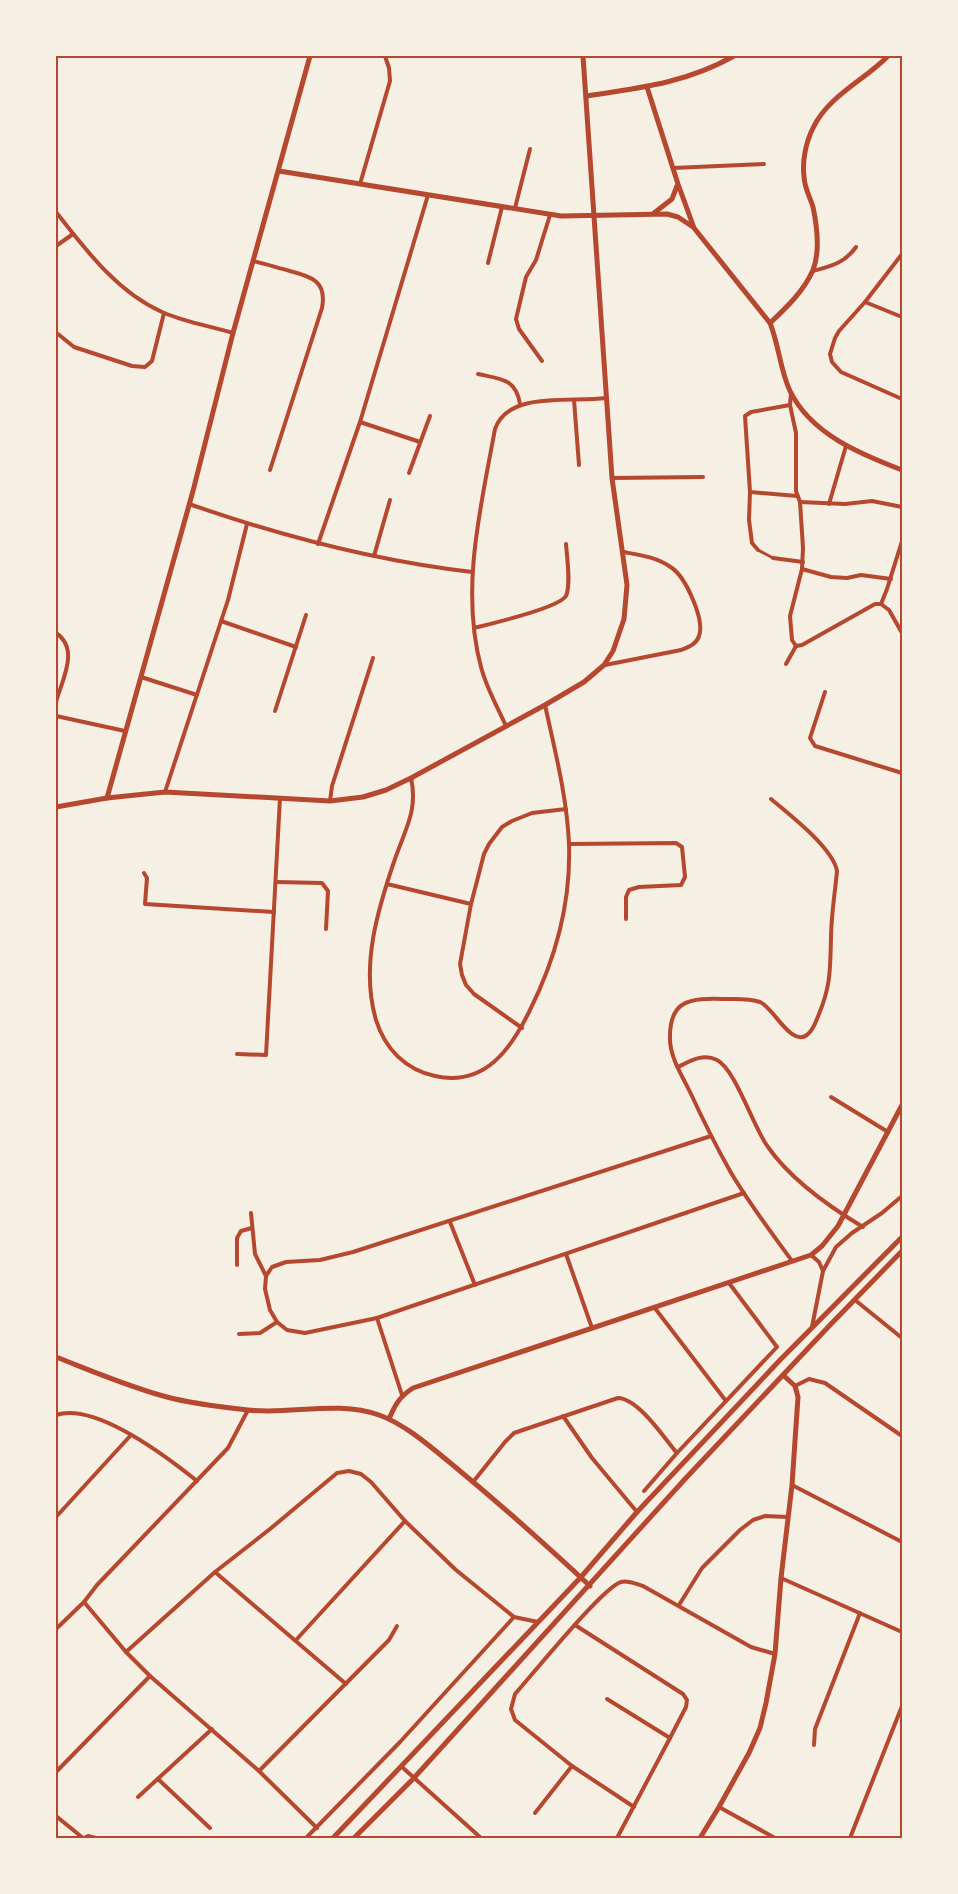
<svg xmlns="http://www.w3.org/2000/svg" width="958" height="1894" font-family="Commissioner,sans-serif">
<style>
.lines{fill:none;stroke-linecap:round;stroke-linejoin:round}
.pedestrian{stroke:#b5482f;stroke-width:3}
.minor{stroke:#b5482f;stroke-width:4}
.tertiary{stroke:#b5482f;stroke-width:5}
.secondary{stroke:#b5482f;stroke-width:5}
.neatline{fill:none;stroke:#b5482f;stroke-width:2}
</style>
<rect width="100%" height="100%" fill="#f6efe4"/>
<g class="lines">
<!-- pedestrian -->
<path class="pedestrian" d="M758,550L773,558"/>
<!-- minor -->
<g class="minor">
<path d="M673,168L764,164"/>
<path d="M360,184L390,81L389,68L385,56"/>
<path d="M515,208L530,149"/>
<path d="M56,212C85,249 117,292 162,312C184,322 210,326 233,333"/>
<path d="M56,246L73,234"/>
<path d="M902,254L865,302L839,331L835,338L830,354L832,362L841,372L902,399"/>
<path d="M253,261C266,264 278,268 290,271C312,277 327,281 322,308L270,470"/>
<path d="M488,263L502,207"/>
<path d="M813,271C831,266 845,263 856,247"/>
<path d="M865,302L902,317"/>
<path d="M58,334L74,347L132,366L145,367L152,361L164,313"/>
<path d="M542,361L519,329L516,319L526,277L536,260L550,215"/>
<path d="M478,374C500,379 516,378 520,404"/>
<path d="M791,393L790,405L796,433V491L800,502L803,548L802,569L790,616L792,640L796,646"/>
<path d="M574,400L579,465"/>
<path d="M360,422L420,442"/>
<path d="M409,473L430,416"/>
<path d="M612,478L703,477"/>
<path d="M750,492L797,496"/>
<path d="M800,502L845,504L872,501L902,507"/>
<path d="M189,504C281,536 376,561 472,572"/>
<path d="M829,504L846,446"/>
<path d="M318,544L360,422L428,195"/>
<path d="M758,550L752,543L749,520L750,492L745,416L751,412L790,405"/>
<path d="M374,556L390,500"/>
<path d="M773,558L803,562"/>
<path d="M802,569L831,577L847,578L861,575L891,579"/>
<path d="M881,604L887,589L902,541"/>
<path d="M881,604L889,610L902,633"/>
<path d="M221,621L296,647"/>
<path d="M474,628C490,624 559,608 566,596C571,585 567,557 566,544"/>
<path d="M56,633C80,649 62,680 56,702"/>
<path d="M796,646L802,645L875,604H881"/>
<path d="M786,664L796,646"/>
<path d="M605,665L681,650C688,647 696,645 699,636C705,620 686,578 672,568C657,557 640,555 623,552"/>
<path d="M141,677L197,695"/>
<path d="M825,692L810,738L815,746L902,773"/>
<path d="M275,711L306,615"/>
<path d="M56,716L125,731"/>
<path d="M506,726C497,706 486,687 481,667C460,589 481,506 495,429C509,390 572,403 606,398"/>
<path d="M411,778C418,809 406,828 396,856C378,908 360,966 376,1020C385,1049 406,1070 435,1076C485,1087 511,1049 530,1010C556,958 571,903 569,844C567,797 555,751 545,705"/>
<path d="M165,792L228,600L247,524"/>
<path d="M771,799C790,815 833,848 837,871C835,893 831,916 831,939C830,969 831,985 819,1014C816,1021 814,1029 808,1034C792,1049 774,1008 760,1002C749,998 736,999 724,999C691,998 669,999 670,1039C670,1058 683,1077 691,1094C703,1120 716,1146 730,1171C748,1202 771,1232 792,1261"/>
<path d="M330,801L332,786L373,658"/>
<path d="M569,844L676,843L682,847L685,877L681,885L639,887L629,890L626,897V919"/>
<path d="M144,873L147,878L145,904L274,912"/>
<path d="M276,882L322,883L328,891L326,929"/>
<path d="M387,884L471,904"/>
<path d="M522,1028L474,994L466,985L462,975L460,964L471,904L484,854L489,844L502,827L512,821L532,813L566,809"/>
<path d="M237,1054L266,1055L280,798"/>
<path d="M678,1067C690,1061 703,1053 717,1060C736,1070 753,1127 768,1147C791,1180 828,1206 863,1227"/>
<path d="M831,1097L888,1132"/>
<path d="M711,1136L353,1252L320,1260L286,1262L272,1267L266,1276L265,1289L270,1310L277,1322L287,1330L305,1333L377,1318L744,1193"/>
<path d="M251,1213L255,1254L266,1276"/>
<path d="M450,1222L475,1285"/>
<path d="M566,1254L592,1328"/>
<path d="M811,1255L819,1262L823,1271"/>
<path d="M237,1265V1238L241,1231L252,1228"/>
<path d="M855,1300L902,1338"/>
<path d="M654,1307L726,1401"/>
<path d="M377,1318L402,1395"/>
<path d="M812,1327L823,1271L836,1247L852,1233L882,1213L902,1196"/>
<path d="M239,1334L260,1333L277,1322"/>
<path d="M795,1386L809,1379L825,1383L902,1436"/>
<path d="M56,1415C96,1402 167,1457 197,1481"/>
<path d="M563,1416L592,1458L637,1512"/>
<path d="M473,1482L505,1442L514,1433L618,1398C639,1399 664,1438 677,1453"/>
<path d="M792,1485L902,1542"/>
<path d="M644,1491L677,1453L777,1347L729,1283"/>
<path d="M56,1517L131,1435"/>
<path d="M215,1572L346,1684"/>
<path d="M781,1578L902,1632"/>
<path d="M84,1602L126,1652L150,1676L259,1771L317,1828"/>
<path d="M679,1605L702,1568L740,1530L753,1520L765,1516L788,1517"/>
<path d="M575,1625L683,1694L687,1700L686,1707L670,1738L617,1838"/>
<path d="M56,1629L84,1602L97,1585L228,1448L248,1410"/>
<path d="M296,1640L405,1521"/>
<path d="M126,1652L215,1572L270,1529L337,1473L349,1471L361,1474L371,1482L405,1521L456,1570L514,1617L538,1622"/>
<path d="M607,1699L670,1738"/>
<path d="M814,1745L815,1729L860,1613"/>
<path d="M402,1767L481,1838"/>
<path d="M259,1771L389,1640L397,1626"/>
<path d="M56,1772L150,1676"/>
<path d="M158,1779L210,1828"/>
<path d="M138,1797L212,1729"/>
<path d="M634,1807L572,1766L515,1720L511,1709L515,1694C532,1675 603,1587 621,1582C628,1580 636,1584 643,1586L751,1647L775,1654"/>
<path d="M719,1807L775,1838"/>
<path d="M535,1813L572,1766"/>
<path d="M56,1816L83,1838"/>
<path d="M84,1838L88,1836L96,1838"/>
<path d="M306,1838L400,1742L514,1617"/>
<path d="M850,1838L902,1706"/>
</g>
<!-- tertiary -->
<g class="tertiary">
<path d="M647,87L678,184L694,228L770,323C779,345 780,370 790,391C811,434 860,454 902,470"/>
<path d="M586,96C640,88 686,83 734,56"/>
<path d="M279,171L561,216L667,214L678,217L693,227"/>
<path d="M654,213L672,199L677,186"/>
<path d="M770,323C786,308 804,291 813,270C820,252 817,226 813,207C810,197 804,187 804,176C802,161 806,142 813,128C828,96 865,80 888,56"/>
<path d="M107,798L193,491L233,333L310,56"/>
<path d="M389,1419C395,1405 399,1397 413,1388L811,1255L822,1246L838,1226L902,1105"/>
<path d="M700,1838L719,1807L749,1753L760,1728L766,1703L775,1654L781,1578L792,1485L798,1397L795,1386L783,1375"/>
</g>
<!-- secondary -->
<g class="secondary">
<path d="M56,807L107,798L165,792L330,801L363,797L386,790L411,778L545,705L584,682L604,665L613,651L624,619L627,585L612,478L583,56"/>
<path d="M56,1357C92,1371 129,1387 167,1397C193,1404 221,1407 248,1410C291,1415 337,1400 379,1415C405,1424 432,1448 454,1466C500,1504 546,1545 590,1586"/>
<path d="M333,1838L581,1577L637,1512L781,1359L902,1237"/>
<path d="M354,1838L413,1779L685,1479L831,1324L902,1251"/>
</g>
</g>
<!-- border -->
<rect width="958" height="1894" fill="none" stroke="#f6efe4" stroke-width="114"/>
<rect x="57" y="57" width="844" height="1780" class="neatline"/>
</svg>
